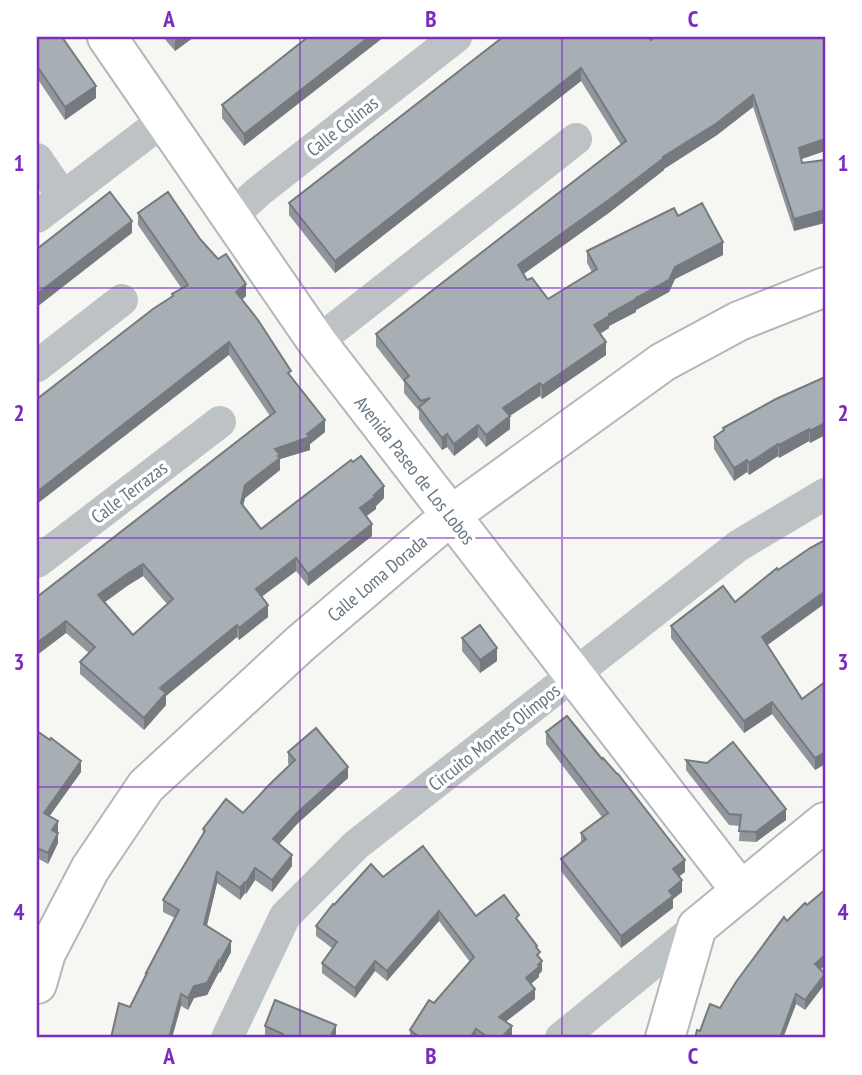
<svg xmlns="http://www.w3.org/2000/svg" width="862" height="1075" font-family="'PT Sans Narrow',sans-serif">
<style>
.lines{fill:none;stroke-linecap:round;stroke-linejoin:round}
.secondary-casing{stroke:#b2b7bb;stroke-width:42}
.street{stroke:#bdc2c5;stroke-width:32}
.secondary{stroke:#fff;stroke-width:38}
.wall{fill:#90969b;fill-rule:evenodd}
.shaded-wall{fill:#757a7e}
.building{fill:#a7afb4;stroke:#757a7e;stroke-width:2;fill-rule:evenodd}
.grid{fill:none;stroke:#7b2cbf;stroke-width:2;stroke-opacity:0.55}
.labels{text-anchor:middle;stroke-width:7;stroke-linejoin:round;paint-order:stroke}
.street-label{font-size:19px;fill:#677682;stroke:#fff}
.neatline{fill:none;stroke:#7b2cbf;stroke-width:2.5}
.grid-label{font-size:23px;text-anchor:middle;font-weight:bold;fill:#7b2cbf}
</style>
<rect width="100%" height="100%" fill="#f6f6f3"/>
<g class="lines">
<defs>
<g id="secondary">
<path d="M107,37L317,342L741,891"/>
<path d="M37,984L46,953L90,869L146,786L301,643L450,516L663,362L739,321L825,287"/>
<path d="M665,1038L697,927L825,822"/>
</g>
</defs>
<!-- secondary casing -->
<use href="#secondary" class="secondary-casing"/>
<!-- street -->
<g class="street">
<path d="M37,159L63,197"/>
<path d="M37,217L164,120"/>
<path d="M231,217L258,192L456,37"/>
<path d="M317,342L576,139"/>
<path d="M37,366L122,300"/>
<path d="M37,562L220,422"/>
<path d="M227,1038L285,916L356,845L738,546L825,494"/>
<path d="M561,1038L697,927"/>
</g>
<!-- secondary -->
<use href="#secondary" class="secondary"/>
</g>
<!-- wall -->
<g class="wall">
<path d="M37,37L96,98L65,120L37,78Z"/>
<path d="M163,37H194L175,51Z"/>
<path d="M308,37L244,146L222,118V105Z"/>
<path d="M503,37L651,40L825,37V151L801,159L794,231L753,107L717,135L664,169V170L610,212L523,274L527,280L548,299L592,272L587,263V251L678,216L723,255L675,279L669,292L636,310V312L609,326V328L600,334L606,355L542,399L540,396L510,416V429L486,447L478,437L454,456L447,447L442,450L419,419V411L404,393V382L376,346V334L621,145L581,81L335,273L289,215V203Z"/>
<path d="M138,213L200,239L246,296L242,300L325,432L310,444V450L280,459V470L245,498L243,505L261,529L384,498L376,506V509L366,516L372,536L308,586L296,571L261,597L268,617L239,640L237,637L166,696V705L144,730L80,674V662L89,653L66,633L37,655V597L270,416L229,355L172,296V294L182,289L138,225ZM143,576L167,604L133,635L105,602L127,586Z"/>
<path d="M825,377V435L810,443L809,441L779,458L778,456L749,475L747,472L734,481L714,449V437L723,431V428Z"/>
<path d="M825,540V607L824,604L767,645L802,699L825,682V764L815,770L772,714L744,733L671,638V626L735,602L778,570Z"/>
<path d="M462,638L497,661L480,673L462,651Z"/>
<path d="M37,731L81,772L49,816L58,832V843L48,864L37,858Z"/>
<path d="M546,732L685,872L679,876L682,892L673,899V908L621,948L561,871V859L581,843V833L602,817L546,744Z"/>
<path d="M288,752L348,778L297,824L279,844L292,866L272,892L255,880L246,894L245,893L240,900L217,883L207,926L231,952L220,973L219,972L207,995L194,998L188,1010L181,1006L130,1007L146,976V973L175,918L163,912V900L203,835V829L243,813L289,765L288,763Z"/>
<path d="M686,760L786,820L756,842L739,841L740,826L729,825L686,770Z"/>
<path d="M383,877L476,916L519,923L537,949L542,971L539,974V977L531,984L535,999L505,1022L512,1036L510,1038H410V1030L470,962L439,921L387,981L375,971L355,998L322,973V963L332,948L316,936V926L334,905Z"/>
<path d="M825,890V965L821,969L805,1010L796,1004L783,1038H695L720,1008L787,921Z"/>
<path d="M265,1026L336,1034L334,1038H273L265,1035Z"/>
</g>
<!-- shaded-wall -->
<g class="shaded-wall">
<path d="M177,37H194L175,51V39Z"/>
<path d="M369,37H384L244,146V134Z"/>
<path d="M581,68V81L335,273V261Z"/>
<path d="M96,86V98L65,120V107Z"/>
<path d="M753,95V107L717,135L664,169V170L610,212L518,278V265L663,157Z"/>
<path d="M825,139V151L799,160V148Z"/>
<path d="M825,210V223L794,231V219Z"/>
<path d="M132,221V233L37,307V294Z"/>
<path d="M723,242V255L675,279L669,292L636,310V312L609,326V328L594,337V325L609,314L636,298L675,267Z"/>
<path d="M246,284V296L236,304V292Z"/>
<path d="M229,342V355L37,504V492Z"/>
<path d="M606,342V355L542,399V386Z"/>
<path d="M540,383V396L503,420V408Z"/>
<path d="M510,416V429L486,447V435Z"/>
<path d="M325,420V432L310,444V450L280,459V470L245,498L241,515V503L245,485L275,449L307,434Z"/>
<path d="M825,423V435L810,443V431Z"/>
<path d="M478,425V437L454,456V444Z"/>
<path d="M809,429V441L779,458V445Z"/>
<path d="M447,434V447L442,450V438Z"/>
<path d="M778,444V456L749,475V463Z"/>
<path d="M747,460V472L734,481V468Z"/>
<path d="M384,486V498L376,506V509L360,521V508Z"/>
<path d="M372,524V536L308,586V574Z"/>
<path d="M296,558V571L256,601V589Z"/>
<path d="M143,564V576L127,586L98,607V595L127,574Z"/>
<path d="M824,592V604L762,649V637Z"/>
<path d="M268,605V617L239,640V628Z"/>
<path d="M66,621V633L37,655V643Z"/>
<path d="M237,625V637L166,696V705L144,730V718L160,688Z"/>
<path d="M497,648V661L480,673V660Z"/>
<path d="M772,702V714L744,733V721Z"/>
<path d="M825,752V764L815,770V758Z"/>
<path d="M81,761V772L44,824V813Z"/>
<path d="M348,767V778L297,824L273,851V839L297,813Z"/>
<path d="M786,809V820L756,842V832Z"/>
<path d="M58,821V832L52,841V830Z"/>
<path d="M58,833V843L48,864V853Z"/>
<path d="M292,855V866L272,892V880Z"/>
<path d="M685,860V872L673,881V869Z"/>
<path d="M255,868V880L246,894V883Z"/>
<path d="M217,872V883L204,936V924Z"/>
<path d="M682,880V892L673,899V908L621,948V936L669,891Z"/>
<path d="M245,882V893L240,900V888Z"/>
<path d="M439,911V921L387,981V971Z"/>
<path d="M231,941V952L220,973V961Z"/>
<path d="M825,955V965L815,974V964Z"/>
<path d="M219,960V972L207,995L194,998L188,1010V998L194,986Z"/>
<path d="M375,961V971L355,998V988Z"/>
<path d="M542,961V971L539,974V977L526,988V978Z"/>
<path d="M825,974V984L805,1010V1000Z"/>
<path d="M535,989V999L499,1027V1017Z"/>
<path d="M181,994V1006L172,1038H169Z"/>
<path d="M796,994V1004L783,1038H780Z"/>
<path d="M336,1025V1034L334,1038H330Z"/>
<path d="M512,1026V1036L510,1038H501Z"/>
<path d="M476,1029V1038H470Z"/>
</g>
<!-- building -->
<g class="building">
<path d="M37,37H62L96,86L65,107L37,66Z"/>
<path d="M308,37H369L244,134L222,105Z"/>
<path d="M503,37H649L651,40L654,37H825V139L799,148L802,163L825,160V210L794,219L753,95L717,123L663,157L664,158L610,199L518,265L527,280L532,278L548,299L597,269L587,251L674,208L678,216L702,203L723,242L675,267L669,280L636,298V299L609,314V316L594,325L606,342L542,386L540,383L503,408L510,416L486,435L478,425L454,444L447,434L442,438L419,407L430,398L421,401L404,380L409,376L376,334L626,141L581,68L335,261L289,203Z"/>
<path d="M110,192L132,221L37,294V249Z"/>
<path d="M168,192L200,239L218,259L226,254L246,284L236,292L258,320L291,371L288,373L325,420L307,434L310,437L275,449L280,455L278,456L280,458L245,485L241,503L261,529L351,460L353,462L361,456L384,486L374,495L376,496L360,508L372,524L308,574L296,558L256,589L268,605L239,628L237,625L160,688L166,693L144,718L80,662L95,647L66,621L37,643V597L275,412L229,342L37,492V399L153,309L173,296L172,294L188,285L138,213ZM143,564L173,599L133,635L98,595L127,574Z"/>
<path d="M825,377V423L810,431L809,429L779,445L778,444L749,463L747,460L734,468L714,437L724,430L723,428L776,399Z"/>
<path d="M825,540V595L824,592L762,637L802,699L825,682V752L815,758L772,702L744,721L671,626L723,586L735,602L777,568L778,570L810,548Z"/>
<path d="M480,625L497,648L480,660L462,638Z"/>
<path d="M567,716L602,759L603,758L617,774H618L685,860L673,869L682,880L669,891L673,896L621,936L561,859L586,839L581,833L608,813L546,732Z"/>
<path d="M316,728L348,767L297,813L273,839L292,855L272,880L255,868L246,883L245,882L240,888L217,872L204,924L231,941L220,961L219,960L207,983L194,986L188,998L181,994L169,1038H111L119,1003L130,1007L147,973H146L179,910L163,900L205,831L203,829L226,799L243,813L269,785L295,760L288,752Z"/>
<path d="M37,731L50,740L51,738L81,761L44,813L58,821L52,830L58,833L48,853L37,848Z"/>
<path d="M733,742L786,809L756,832L739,831L741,815L729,814L686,760L707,763Z"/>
<path d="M423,846L476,916L504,895L519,915L516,918L537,946L536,947L540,952L537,955L542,961L538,965L539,967L526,978L535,989L499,1017L512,1026L501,1038H489L476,1029L470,1038H421L410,1030L429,1000L434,1003L474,957L439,911L387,971L375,961L355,988L322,963L337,942L316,926L333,904L334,905L371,864L383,877Z"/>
<path d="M825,890V955L815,964L825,974L805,1000L796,994L780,1038H695L697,1030L700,1031L710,1004L720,1008L736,982L784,917L787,921L805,903L807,905Z"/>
<path d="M275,1000L336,1025L330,1038H282L283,1034L265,1026Z"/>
</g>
<!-- grid -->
<path class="grid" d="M300,37V1038M562,37V1038M37,288H825M37,538H825M37,787H825"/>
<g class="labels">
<!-- street labels -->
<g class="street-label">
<text transform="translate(342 126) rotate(-38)" y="7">Calle Colinas</text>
<text transform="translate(415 470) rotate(52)" y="7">Avenida Paseo de Los Lobos</text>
<text transform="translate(129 492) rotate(-37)" y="7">Calle Terrazas</text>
<text transform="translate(377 578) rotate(-40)" y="7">Calle Loma Dorada</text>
<text transform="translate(494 737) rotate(-38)" y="7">Circuito Montes Olimpos</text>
</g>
</g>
<!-- border -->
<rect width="862" height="1075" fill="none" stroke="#ffffff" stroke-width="77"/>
<rect x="38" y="38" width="786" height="998" class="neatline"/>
<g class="grid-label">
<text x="169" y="27">A</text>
<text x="431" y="27">B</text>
<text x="693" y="27">C</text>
<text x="19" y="171">1</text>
<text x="843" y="171">1</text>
<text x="19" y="421">2</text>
<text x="843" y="421">2</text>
<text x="19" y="670">3</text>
<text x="843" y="670">3</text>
<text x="19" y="920">4</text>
<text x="843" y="920">4</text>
<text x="169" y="1064">A</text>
<text x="431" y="1064">B</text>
<text x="693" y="1064">C</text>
</g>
</svg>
